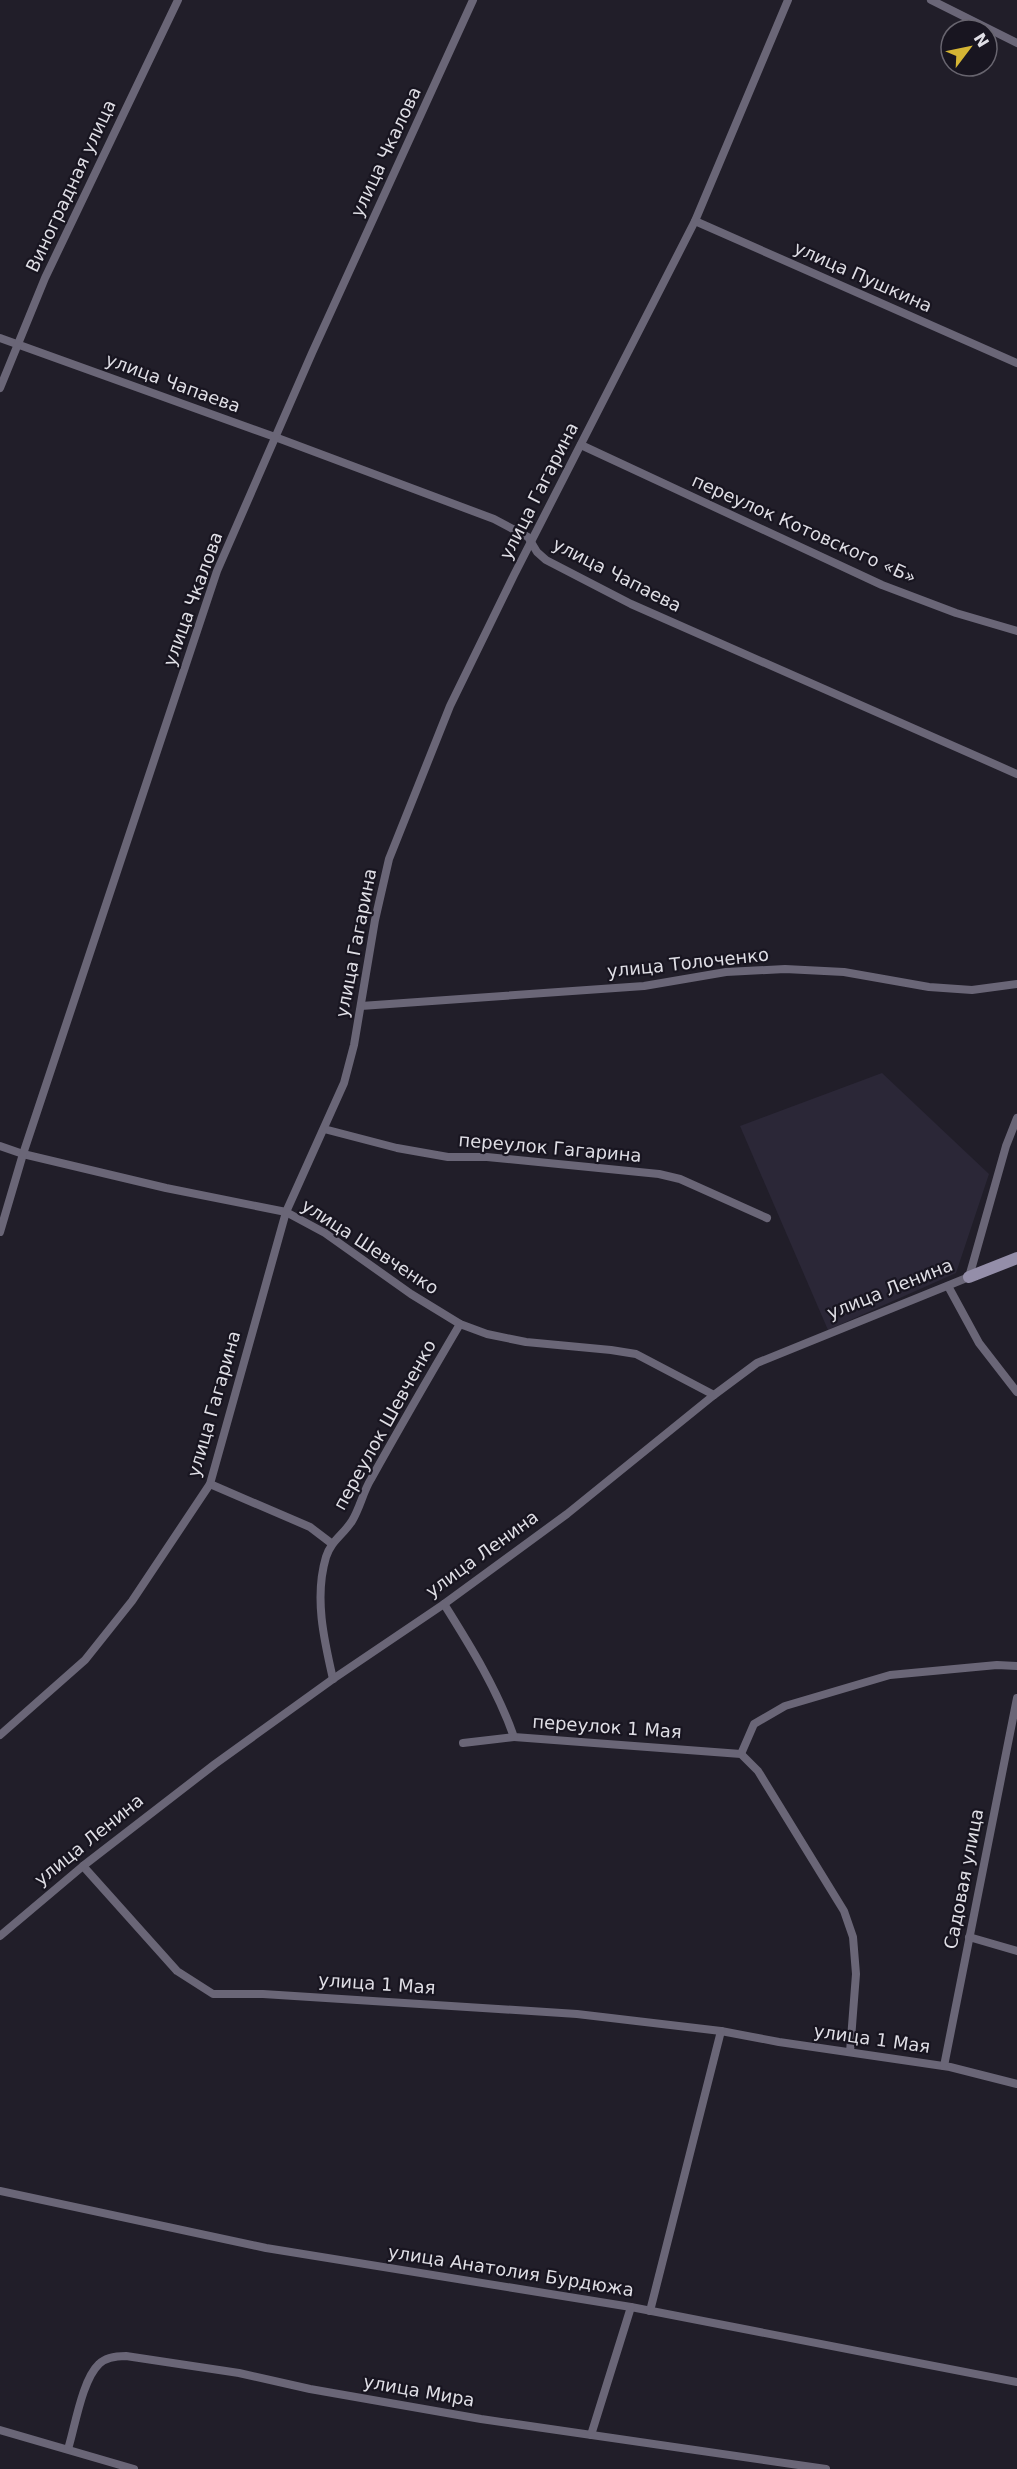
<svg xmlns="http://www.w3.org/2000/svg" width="1017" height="2469" font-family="'DejaVu Sans',sans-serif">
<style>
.built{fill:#2b2737}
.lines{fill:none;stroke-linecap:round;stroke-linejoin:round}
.street{stroke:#6a6677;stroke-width:8}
.secondary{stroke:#948ea9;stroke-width:12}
.labels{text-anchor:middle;stroke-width:4.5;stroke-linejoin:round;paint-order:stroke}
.street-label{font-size:18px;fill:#dfdee5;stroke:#181520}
</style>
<rect width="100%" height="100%" fill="#211e29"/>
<!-- built -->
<path class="built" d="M882,1073L989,1174L956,1273L828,1330L740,1126Z"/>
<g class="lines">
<!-- street -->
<g class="street">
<path d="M931,0L1017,43"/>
<path d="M695,221L1017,363"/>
<path d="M0,338L275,437L494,519L528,537L537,552L546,560L631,604L1017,774"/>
<path d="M0,388L45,278L178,0"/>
<path d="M581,445L882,585L956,613L1017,631"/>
<path d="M361,1006L644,986L726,972L785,969L844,972L929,987L972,990L1017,984"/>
<path d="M324,1129L397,1148L448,1157H487L659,1174L680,1179L767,1218"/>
<path d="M0,1146L23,1154L166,1188L286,1212L325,1233L411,1294L460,1324L487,1334L526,1342L611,1350L636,1354L714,1395"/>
<path d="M0,1232L23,1154L217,571L312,353L473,0"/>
<path d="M948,1286L979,1343L1017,1392"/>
<path d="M210,1484L310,1527L331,1543"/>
<path d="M444,1604C471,1647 497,1689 514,1737L741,1754L758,1771L844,1911L853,1937L856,1974L850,2052"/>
<path d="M333,1679C324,1640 314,1597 326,1557C331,1541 343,1535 352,1521C360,1508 363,1492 371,1479C400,1427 430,1375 460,1324"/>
<path d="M0,1735L85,1660L132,1601L210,1484L286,1212L344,1083L354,1045L375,920L389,859L450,706L514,575L695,221L788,0"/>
<path d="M463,1743L514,1737"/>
<path d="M741,1754L754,1724L785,1706L890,1675L997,1665L1017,1666"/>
<path d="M83,1866L177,1971L213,1994H263L577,2014L721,2031L779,2042L950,2067L1017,2084"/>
<path d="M0,1936L83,1866L215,1764L333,1679L444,1604L567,1514L714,1395L757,1363L969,1277L1006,1146L1017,1118"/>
<path d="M969,1937L1017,1951"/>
<path d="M944,2066L1017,1698"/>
<path d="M0,2191L266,2248L631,2307L1017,2382"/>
<path d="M650,2311L721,2031"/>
<path d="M0,2430L134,2469"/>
<path d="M591,2435L631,2307"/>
<path d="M68,2449C75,2427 82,2380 99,2364C106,2357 116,2356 126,2356L239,2373L310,2389L481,2419L826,2469"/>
</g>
<!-- secondary -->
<path class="secondary" d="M969,1277L1017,1258"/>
</g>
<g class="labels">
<!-- street labels -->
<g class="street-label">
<text transform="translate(386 152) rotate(-65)" y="6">улица Чкалова</text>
<text transform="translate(71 186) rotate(-65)" y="6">Виноградная улица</text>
<text transform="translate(863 277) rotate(24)" y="6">улица Пушкина</text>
<text transform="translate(173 383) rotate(20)" y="6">улица Чапаева</text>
<text transform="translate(539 491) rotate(-63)" y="6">улица Гагарина</text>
<text transform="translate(804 529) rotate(24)" y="6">переулок Котовского «Б»</text>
<text transform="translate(617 575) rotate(27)" y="6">улица Чапаева</text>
<text transform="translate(193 599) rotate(-70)" y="6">улица Чкалова</text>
<text transform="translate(356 943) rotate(-79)" y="6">улица Гагарина</text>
<text transform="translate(688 963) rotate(-6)" y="6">улица Толоченко</text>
<text transform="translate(550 1148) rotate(5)" y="6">переулок Гагарина</text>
<text transform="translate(370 1247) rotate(33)" y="6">улица Шевченко</text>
<text transform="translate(890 1289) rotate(-22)" y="6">улица Ленина</text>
<text transform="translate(214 1404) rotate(-74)" y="6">улица Гагарина</text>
<text transform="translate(385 1425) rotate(-61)" y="6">переулок Шевченко</text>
<text transform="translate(482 1554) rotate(-36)" y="6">улица Ленина</text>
<text transform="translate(607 1727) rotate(4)" y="6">переулок 1 Мая</text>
<text transform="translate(89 1840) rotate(-39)" y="6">улица Ленина</text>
<text transform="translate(964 1879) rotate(-79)" y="6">Садовая улица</text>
<text transform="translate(377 1984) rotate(4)" y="6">улица 1 Мая</text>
<text transform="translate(872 2039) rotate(8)" y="6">улица 1 Мая</text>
<text transform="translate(511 2271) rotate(9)" y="6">улица Анатолия Бурдюжа</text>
<text transform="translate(419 2391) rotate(10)" y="6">улица Мира</text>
</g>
</g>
<!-- north arrow -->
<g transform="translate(969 48) rotate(58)"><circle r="28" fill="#181520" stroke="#68656f" stroke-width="1.5"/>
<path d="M0-4.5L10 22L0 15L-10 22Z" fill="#d5b534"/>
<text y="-9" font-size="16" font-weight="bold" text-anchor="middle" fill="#dfdee5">N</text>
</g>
</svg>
